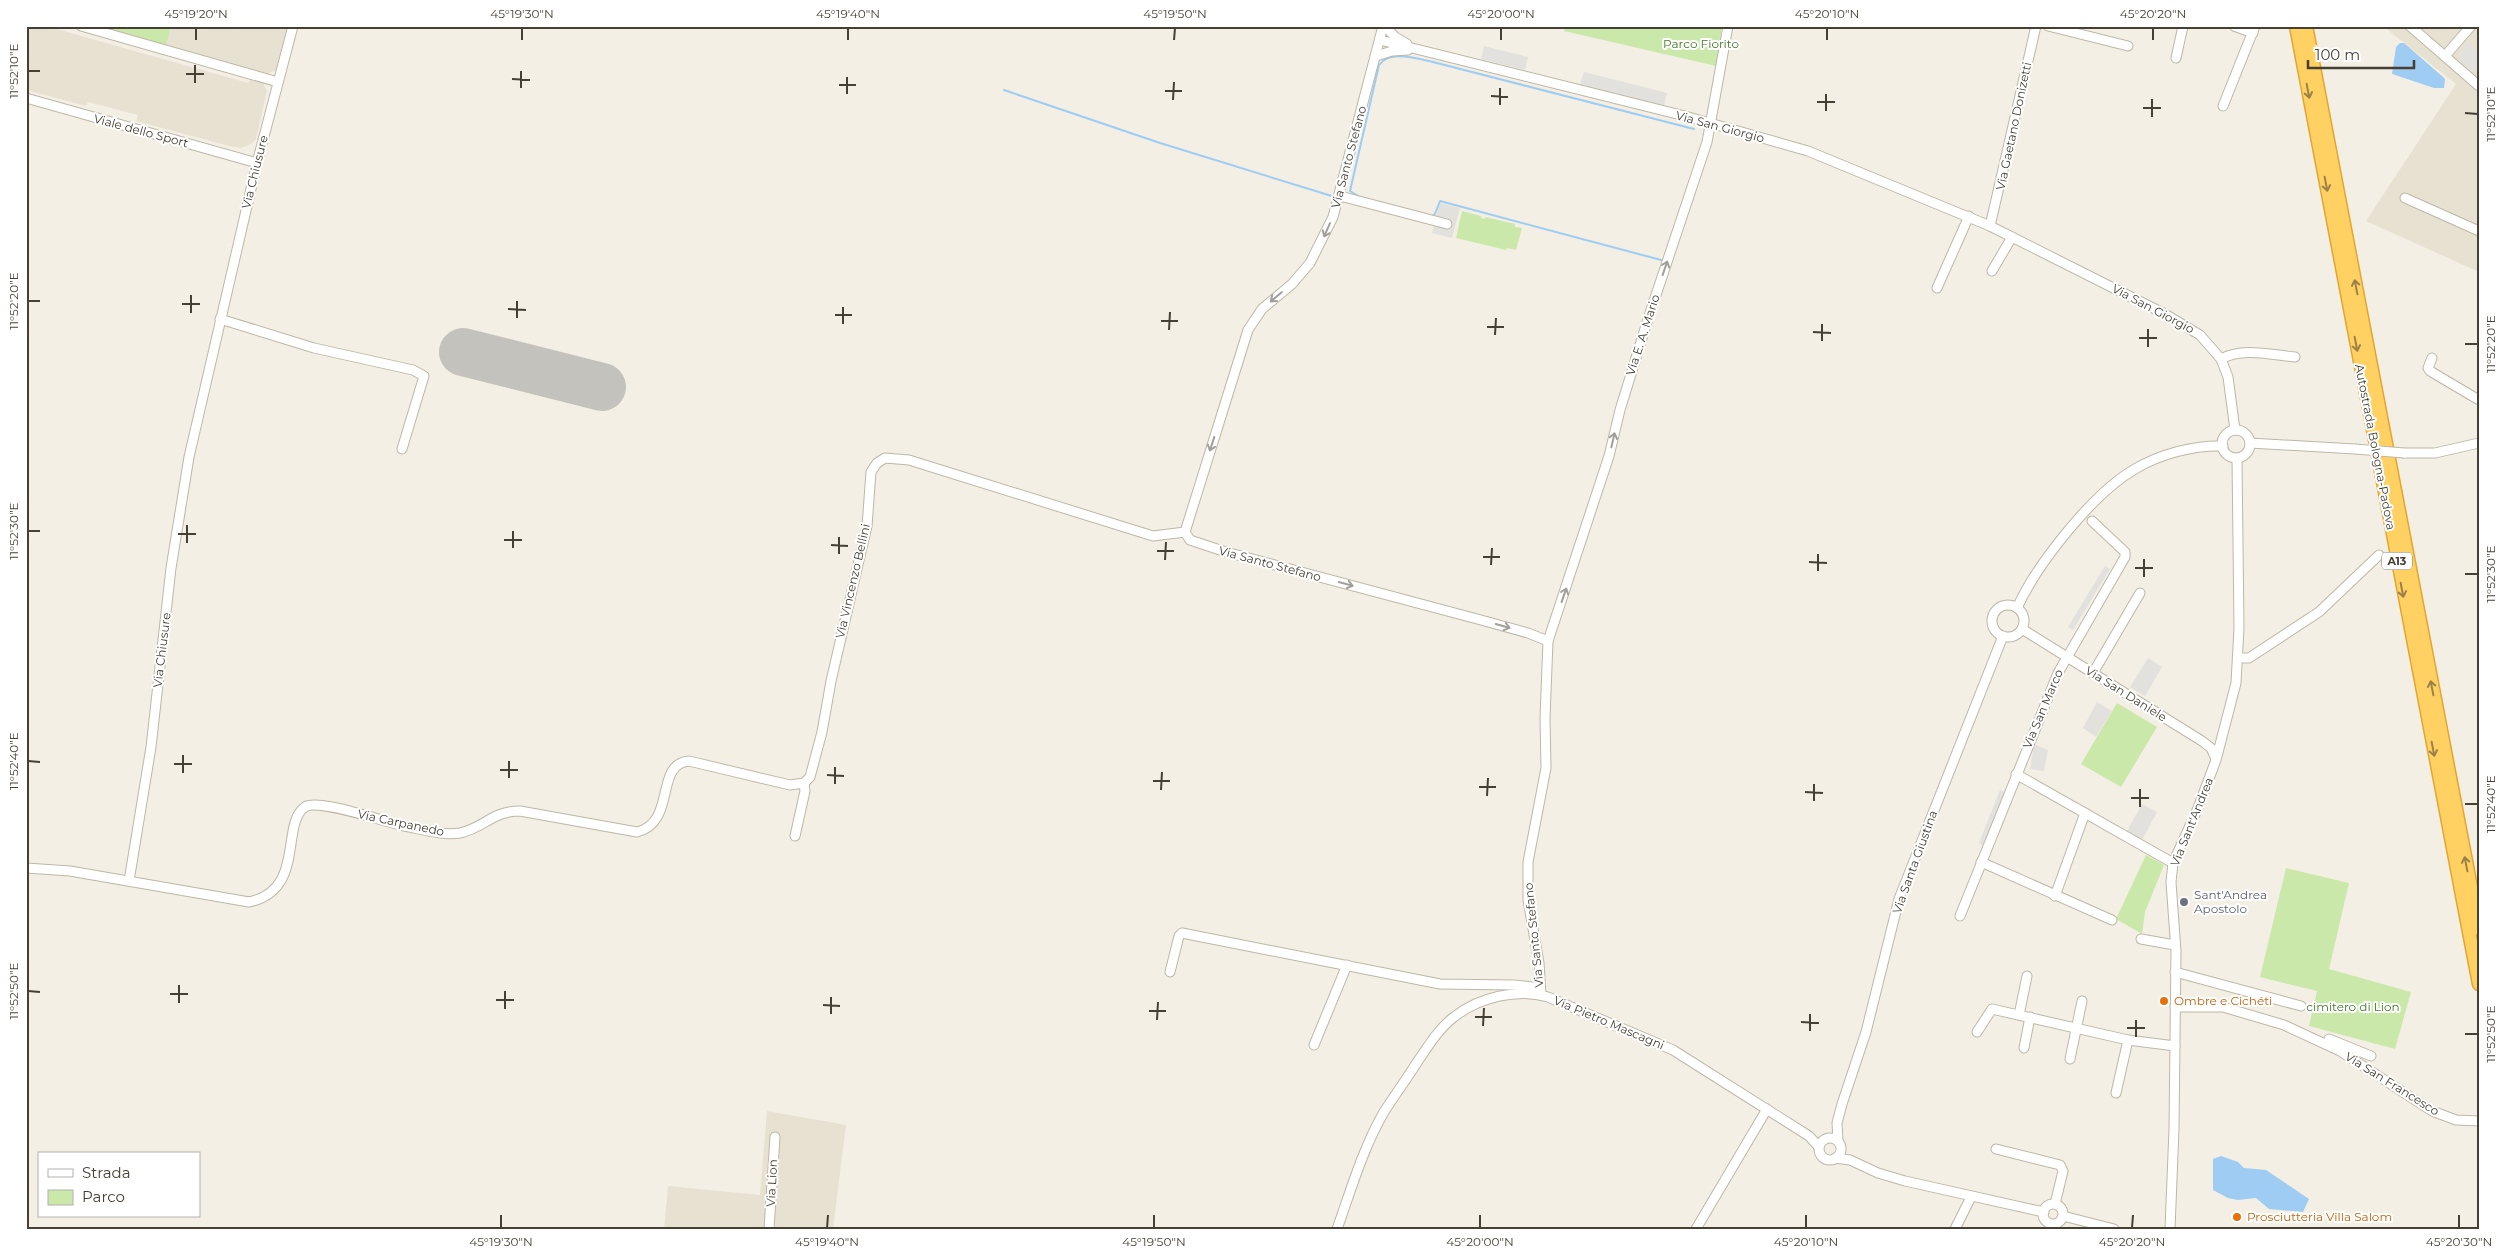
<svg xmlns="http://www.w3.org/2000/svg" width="2505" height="1255" font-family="Montserrat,sans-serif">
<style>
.residential{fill:#e7e1d2}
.green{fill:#cbe8ab}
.parking{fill:#e3e1dd}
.water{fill:#9eccf2}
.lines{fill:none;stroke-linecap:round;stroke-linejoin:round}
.stream{stroke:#9eccf2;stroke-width:2}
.runway{stroke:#c4c2bc;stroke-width:48}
.minor-casing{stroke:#beb7a7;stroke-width:11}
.highway-casing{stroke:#e1a630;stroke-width:15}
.minor{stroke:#fff;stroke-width:9}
.highway{stroke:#ffd163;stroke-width:12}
.minor-bridge-casing{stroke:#beb7a7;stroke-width:11;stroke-linecap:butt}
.minor-bridge{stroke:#fff;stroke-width:9}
.oneway{stroke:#998149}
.oneway2{stroke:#a29f9a}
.ticks{fill:none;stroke:#453f34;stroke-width:2}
.worship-dot{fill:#6b7280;stroke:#fff;stroke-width:2}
.food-dot{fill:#e8710a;stroke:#fff;stroke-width:2}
.labels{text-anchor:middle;stroke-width:4;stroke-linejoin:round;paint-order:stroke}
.shield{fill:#fff;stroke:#7d7971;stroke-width:1}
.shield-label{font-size:11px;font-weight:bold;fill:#453f34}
.park-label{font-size:12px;fill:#427826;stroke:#fff}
.street-label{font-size:12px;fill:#453f34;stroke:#fff}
.worship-label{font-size:12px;fill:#5b616d;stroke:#fff;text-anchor:start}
.food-label{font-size:12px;fill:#c56008;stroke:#fff;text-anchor:start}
.neatline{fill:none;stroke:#453f34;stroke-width:2}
.ticks-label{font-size:12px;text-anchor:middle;fill:#453f34}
</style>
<rect width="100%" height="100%" fill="#f3efe4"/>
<!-- residential -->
<g class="residential">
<path d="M26,26H46L248,83L250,80L263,83L267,91L256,139L251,144L241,148L229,146L136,121L138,115L88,102L86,106L26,90Z"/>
<path d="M96,26H288L276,70L267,74Z"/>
<path d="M2383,26H2479V272L2366,221L2456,84Z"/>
<path d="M767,1111L846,1125L833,1229H664L668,1186L760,1195Z"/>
</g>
<!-- green -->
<g class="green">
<path d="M112,26H171L166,45L111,30Z"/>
<path d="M1566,26H1722L1716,66L1564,31Z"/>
<path d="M1462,211L1481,216V218L1485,219V217L1515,224V227L1522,228L1516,250L1507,248L1506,250L1456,238Z"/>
<path d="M2117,703L2157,727L2121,787L2081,764Z"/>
<path d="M2146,855L2164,865L2145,912L2142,934L2116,919Z"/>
<path d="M2286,868L2349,883L2329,969L2411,992L2395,1049L2309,1026L2317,991L2260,977Z"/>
</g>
<!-- parking -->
<g class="parking">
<path d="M2468,43L2479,53V77L2459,59V55Z"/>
<path d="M1484,46L1528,57L1525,70L1481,59Z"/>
<path d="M1584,72L1667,93L1664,106L1580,85Z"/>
<path d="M1440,203L1460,208L1452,238L1432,233Z"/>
<path d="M2105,566L2110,569L2073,630L2068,627Z"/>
<path d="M2148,658L2162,667L2145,696L2130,687Z"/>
<path d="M2097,702L2112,711L2096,737L2083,728Z"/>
<path d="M2034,744L2048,750L2044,771L2030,769Z"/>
<path d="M2000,790L2005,792L1983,845L1979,843Z"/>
<path d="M2142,804L2157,812L2142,840L2127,831Z"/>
</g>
<!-- water -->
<g class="water">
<path d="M2400,43H2404L2443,77L2445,79L2444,88H2434L2392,74L2396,47Z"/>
<path d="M2221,1156L2238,1162L2244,1168L2266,1170L2309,1199L2303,1212L2269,1209L2256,1198L2238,1200L2228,1198L2213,1190V1159Z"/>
</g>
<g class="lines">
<!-- stream -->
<g class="stream">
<path d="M1004,90L1160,143L1335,197"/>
<path d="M1360,197L1350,191L1379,65C1390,49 1418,59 1433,62L1694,129"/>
<path d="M1432,216L1435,214L1440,201L1661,260"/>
</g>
<!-- runway -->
<path class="runway" d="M463,352L602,387"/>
<defs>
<g id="minor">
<path d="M81,26L278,82"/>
<path d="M1383,26L1333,217L1310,263L1292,284L1262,309L1248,330L1185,532L1190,540L1226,552L1481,620L1528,633L1548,641"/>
<path d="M1385,26L1395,37L1407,44"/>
<path d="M2048,26L2128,46"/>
<path d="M2234,26L2253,33"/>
<path d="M2410,26L2479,86"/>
<path d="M1380,40L1685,116L1808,151L1990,226L2165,314L2200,335L2221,359L2228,377L2235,430"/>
<path d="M1376,56L1392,51L1408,50"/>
<path d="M2445,56L2471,26"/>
<path d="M2176,58L2183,26"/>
<path d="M26,98L257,163"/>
<path d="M2223,106L2255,26"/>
<path d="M1340,196L1447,224"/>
<path d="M2405,198L2479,231"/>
<path d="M1990,226L2036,26"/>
<path d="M1992,271L2012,237"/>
<path d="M1937,288L1969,216"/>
<path d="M220,319L314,348L413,370L424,376L402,449"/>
<path d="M2432,358L2428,368L2430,371L2479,400"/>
<path d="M2221,359C2243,347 2271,355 2295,357"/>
<circle cx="2236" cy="444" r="14"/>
<path d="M2250,443L2355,449"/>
<path d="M2404,453H2435L2479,443"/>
<circle cx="2008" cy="621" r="16"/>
<path d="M2017,608C2037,564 2093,493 2135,469C2160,454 2194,445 2223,446"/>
<path d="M2022,629L2202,741L2211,748L2216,759"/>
<path d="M2239,658H2249L2319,612L2379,555"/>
<path d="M2093,673L2140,593"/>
<path d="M2016,774L2173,863"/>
<path d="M795,836L805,791L804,783"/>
<path d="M1981,862L2112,920"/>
<path d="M26,868L70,871L249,902C306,890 280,824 305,807C318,798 384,822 404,826C421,829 443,836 460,833C484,828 492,811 520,811L637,832C677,822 654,764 689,761L790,785L804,783L810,777L822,732L831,681L867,526L871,472L877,463L885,458L909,460L1153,536L1185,532"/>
<path d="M129,881L151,747L171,568L189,457L257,163L293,26"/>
<path d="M2055,896L2085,813"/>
<path d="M1960,916L2058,673L2125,557V552L2092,521"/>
<path d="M2141,939L2175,945"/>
<path d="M1170,972L1179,936L1182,933L1440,984L1514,985L1540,988"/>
<path d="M2175,972L2301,1006"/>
<path d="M1541,995L1539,963L1528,900V862L1546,768L1545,718L1548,641L1609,456L1620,410L1647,322L1707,142L1728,26"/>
<path d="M2175,1007H2223L2284,1025L2340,1051L2432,1111L2456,1120L2479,1121"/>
<path d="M2019,1015L2027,976"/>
<path d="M1977,1032L1992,1009L2128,1040L2175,1046"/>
<path d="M2329,1039L2371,1056"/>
<path d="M1314,1045L1347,965"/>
<path d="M2024,1048L2030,1017"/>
<path d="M2070,1059L2082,1001"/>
<path d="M2116,1093L2128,1040"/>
<circle cx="1830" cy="1149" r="11"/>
<path d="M1838,1141L1837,1123L1842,1104L1866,1032L1899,899L2003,636"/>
<path d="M1996,1149L2060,1165L2063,1171L2055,1204"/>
<path d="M1835,1158L1850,1160L1878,1173L1905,1181L2044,1212"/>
<circle cx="2053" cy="1214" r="10"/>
<path d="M2063,1216L2114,1229"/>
<path d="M769,1229L775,1137"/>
<path d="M1337,1229C1351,1190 1363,1148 1384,1112C1394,1096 1406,1080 1416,1064C1427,1048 1438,1029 1454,1017C1479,997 1518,988 1548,997L1673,1050L1809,1136L1819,1147"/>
<path d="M1696,1229L1767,1109"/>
<path d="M1955,1229L1971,1197"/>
<path d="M2170,1229L2174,1129L2176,951L2171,882L2173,863L2198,808L2216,760L2236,683L2239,628L2237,458"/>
</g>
<g id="highway">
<path d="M2296,26L2479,984"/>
<path d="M2306,26L2479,929"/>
</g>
</defs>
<!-- minor casing -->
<use href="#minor" class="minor-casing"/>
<!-- highway casing -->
<use href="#highway" class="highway-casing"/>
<!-- minor -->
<use href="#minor" class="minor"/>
<!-- highway -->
<use href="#highway" class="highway"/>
<defs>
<path id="minor-bridge" d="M2355,449L2404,453"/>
</defs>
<!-- minor-bridge casing -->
<use href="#minor-bridge" class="minor-bridge-casing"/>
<!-- minor-bridge -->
<use href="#minor-bridge" class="minor-bridge"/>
</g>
<!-- one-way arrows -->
<defs><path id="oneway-shaft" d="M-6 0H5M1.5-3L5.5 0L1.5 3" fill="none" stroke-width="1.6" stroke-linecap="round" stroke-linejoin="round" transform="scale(1.25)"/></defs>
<g class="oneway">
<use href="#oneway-shaft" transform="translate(2308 91) rotate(79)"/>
<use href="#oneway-shaft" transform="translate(2326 184) rotate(79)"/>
<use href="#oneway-shaft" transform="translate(2356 287) rotate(-101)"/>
<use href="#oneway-shaft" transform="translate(2356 344) rotate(79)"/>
<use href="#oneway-shaft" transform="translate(2402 590) rotate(79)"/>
<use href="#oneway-shaft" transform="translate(2432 688) rotate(-101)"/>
<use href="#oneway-shaft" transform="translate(2433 749) rotate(79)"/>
<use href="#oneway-shaft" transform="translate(2466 864) rotate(-101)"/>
</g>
<g class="oneway2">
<use href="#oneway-shaft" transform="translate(1327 230) rotate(114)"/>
<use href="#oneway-shaft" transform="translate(1665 268) rotate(-71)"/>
<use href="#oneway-shaft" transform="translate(1276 297) rotate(140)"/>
<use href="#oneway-shaft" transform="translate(1613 440) rotate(-77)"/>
<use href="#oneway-shaft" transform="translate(1212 444) rotate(108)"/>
<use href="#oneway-shaft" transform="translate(1346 584) rotate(15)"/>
<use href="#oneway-shaft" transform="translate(1564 595) rotate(-71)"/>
<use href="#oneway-shaft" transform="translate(1503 626) rotate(16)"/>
</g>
<!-- ticks -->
<path class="ticks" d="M196,40V28M522,40V28M848,40V28M1174,40L1175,28M1501,40V28M1827,40V28M2153,40V28M28,71H40M186,74H204M512,79L530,80M195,83V65M839,85H856M521,88V71M1165,91H1182M847,94V77M1491,96L1508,97M1173,100L1174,82M1817,102H1835M1500,105V88M2143,108H2161M1826,111V94M2465,113L2478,114M2152,117V99M28,301H40M182,304H200M508,309L526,310M191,313V295M835,315H852M517,318V301M1161,321H1178M843,324V307M1487,327H1504M1169,330L1170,312M1813,332L1831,333M1495,335L1496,318M2139,338H2157M1822,341V324M2465,344H2478M2148,347V329M28,531H40M178,534H196M504,540H522M187,543V525M831,545L848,546M513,548V531M1157,551H1174M839,554V537M1483,557H1500M1165,560L1166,542M1809,562L1827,563M1491,565L1492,548M2135,568H2153M1818,571V554M2465,574H2478M2144,577V559M28,761L40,762M174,764H192M500,770H518M183,773V755M827,775L844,776M509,778V761M1153,781H1170M835,784V767M1479,787H1496M1161,790L1162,772M1805,792L1823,793M1487,796L1488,778M2131,798H2149M1814,801V784M2465,804H2478M2140,807V789M28,991L40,992M170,994H188M496,1000H514M179,1003V985M823,1005L840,1006M505,1009V991M1149,1011H1166M831,1014V997M1475,1017H1492M1157,1020L1158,1002M1801,1022L1819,1023M1483,1026L1484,1008M2127,1028H2145M1810,1031V1014M2465,1034H2478M2136,1037V1020M501,1228V1215M827,1228L828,1215M1154,1228V1215M1480,1228V1215M1806,1228V1215M2132,1228L2133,1215M2459,1228V1215"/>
<!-- markers -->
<circle class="worship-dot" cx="2184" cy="902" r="5"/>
<g class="food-dot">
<circle cx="2164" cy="1001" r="5"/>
<circle cx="2237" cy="1217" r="5"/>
</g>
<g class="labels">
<!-- shield labels -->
<rect class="shield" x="2382" y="552.5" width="30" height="17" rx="4"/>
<g class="shield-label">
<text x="2397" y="565">A13</text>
</g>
<!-- park labels -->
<g class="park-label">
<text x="1701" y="48">Parco Fiorito</text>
<text x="2353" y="1011">cimitero di Lion</text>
</g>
<!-- street labels -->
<g class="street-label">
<text transform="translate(2014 126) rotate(-78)" y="4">Via Gaetano Donizetti</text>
<text transform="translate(1720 127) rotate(15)" y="4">Via San Giorgio</text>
<text transform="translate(141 131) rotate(15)" y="4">Viale dello Sport</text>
<text transform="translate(1349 157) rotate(-75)" y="4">Via Santo Stefano</text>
<text transform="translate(255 172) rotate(-76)" y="4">Via Chiusure</text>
<text transform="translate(2153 309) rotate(28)" y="4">Via San Giorgio</text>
<text transform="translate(1643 335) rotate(-72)" y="4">Via E. A. Mario</text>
<text transform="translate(2375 447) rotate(79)" y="4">Autostrada Bologna-Padova</text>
<text transform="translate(1270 564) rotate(15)" y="4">Via Santo Stefano</text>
<text transform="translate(853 581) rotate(-77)" y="4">Via Vincenzo Bellini</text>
<text transform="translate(162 650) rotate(-83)" y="4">Via Chiusure</text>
<text transform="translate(2126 694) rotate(32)" y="4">Via San Daniele</text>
<text transform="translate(2043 709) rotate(-67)" y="4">Via San Marco</text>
<text transform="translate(2192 822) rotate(-68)" y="4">Via Sant'Andrea</text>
<text transform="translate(401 823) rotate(12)" y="4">Via Carpanedo</text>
<text transform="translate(1915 862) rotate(-70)" y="4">Via Santa Giustina</text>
<text transform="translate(1534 935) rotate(-96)" y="4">Via Santo Stefano</text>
<text transform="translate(1609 1023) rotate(23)" y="4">Via Pietro Mascagni</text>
<text transform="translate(2392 1084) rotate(32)" y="4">Via San Francesco</text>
<text transform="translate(772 1183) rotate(-87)" y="4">Via Lion</text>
</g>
<!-- worship labels -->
<g class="worship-label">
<text x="2194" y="899">Sant'Andrea<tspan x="2194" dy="14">Apostolo</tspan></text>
</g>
<!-- food labels -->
<g class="food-label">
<text x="2174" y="1005">Ombre e Cichéti</text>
<text x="2247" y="1221">Prosciutteria Villa Salom</text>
</g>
</g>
<!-- border -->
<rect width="2505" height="1255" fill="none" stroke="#ffffff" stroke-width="55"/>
<!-- legend -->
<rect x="38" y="1152" width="162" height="65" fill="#ffffff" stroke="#b5b2ae"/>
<rect x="48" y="1169" width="25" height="8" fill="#ffffff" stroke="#b5b2ae"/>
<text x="82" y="1178" font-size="15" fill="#453f34">Strada</text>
<rect x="48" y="1190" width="25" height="15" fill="#cbe8ab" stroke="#b5b2ae"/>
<text x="82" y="1202" font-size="15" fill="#453f34">Parco</text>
<!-- scale -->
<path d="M2308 60v8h106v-8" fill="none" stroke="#453f34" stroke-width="2.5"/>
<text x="2315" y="60" font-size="15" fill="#453f34" stroke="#ffffff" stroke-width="4" paint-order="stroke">100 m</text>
<rect x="28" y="28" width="2450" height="1200" class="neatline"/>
<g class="ticks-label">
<text x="196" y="18">45°19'20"N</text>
<text x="522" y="18">45°19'30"N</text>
<text x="848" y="18">45°19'40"N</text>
<text x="1175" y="18">45°19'50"N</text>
<text x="1501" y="18">45°20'00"N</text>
<text x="1827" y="18">45°20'10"N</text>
<text x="2153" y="18">45°20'20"N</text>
<text transform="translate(14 71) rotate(-90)" y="4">11°52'10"E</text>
<text transform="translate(2491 114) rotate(-90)" y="4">11°52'10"E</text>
<text transform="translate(14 301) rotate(-90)" y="4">11°52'20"E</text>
<text transform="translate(2491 344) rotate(-90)" y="4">11°52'20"E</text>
<text transform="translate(14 531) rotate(-90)" y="4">11°52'30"E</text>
<text transform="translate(2491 574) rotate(-90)" y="4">11°52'30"E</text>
<text transform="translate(14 761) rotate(-90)" y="4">11°52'40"E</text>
<text transform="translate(2491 804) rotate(-90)" y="4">11°52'40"E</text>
<text transform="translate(14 991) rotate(-90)" y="4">11°52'50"E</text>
<text transform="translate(2491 1034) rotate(-90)" y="4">11°52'50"E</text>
<text x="501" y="1246">45°19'30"N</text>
<text x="827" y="1246">45°19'40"N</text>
<text x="1154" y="1246">45°19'50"N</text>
<text x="1480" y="1246">45°20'00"N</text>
<text x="1806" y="1246">45°20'10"N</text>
<text x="2132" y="1246">45°20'20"N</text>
<text x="2459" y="1246">45°20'30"N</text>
</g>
</svg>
